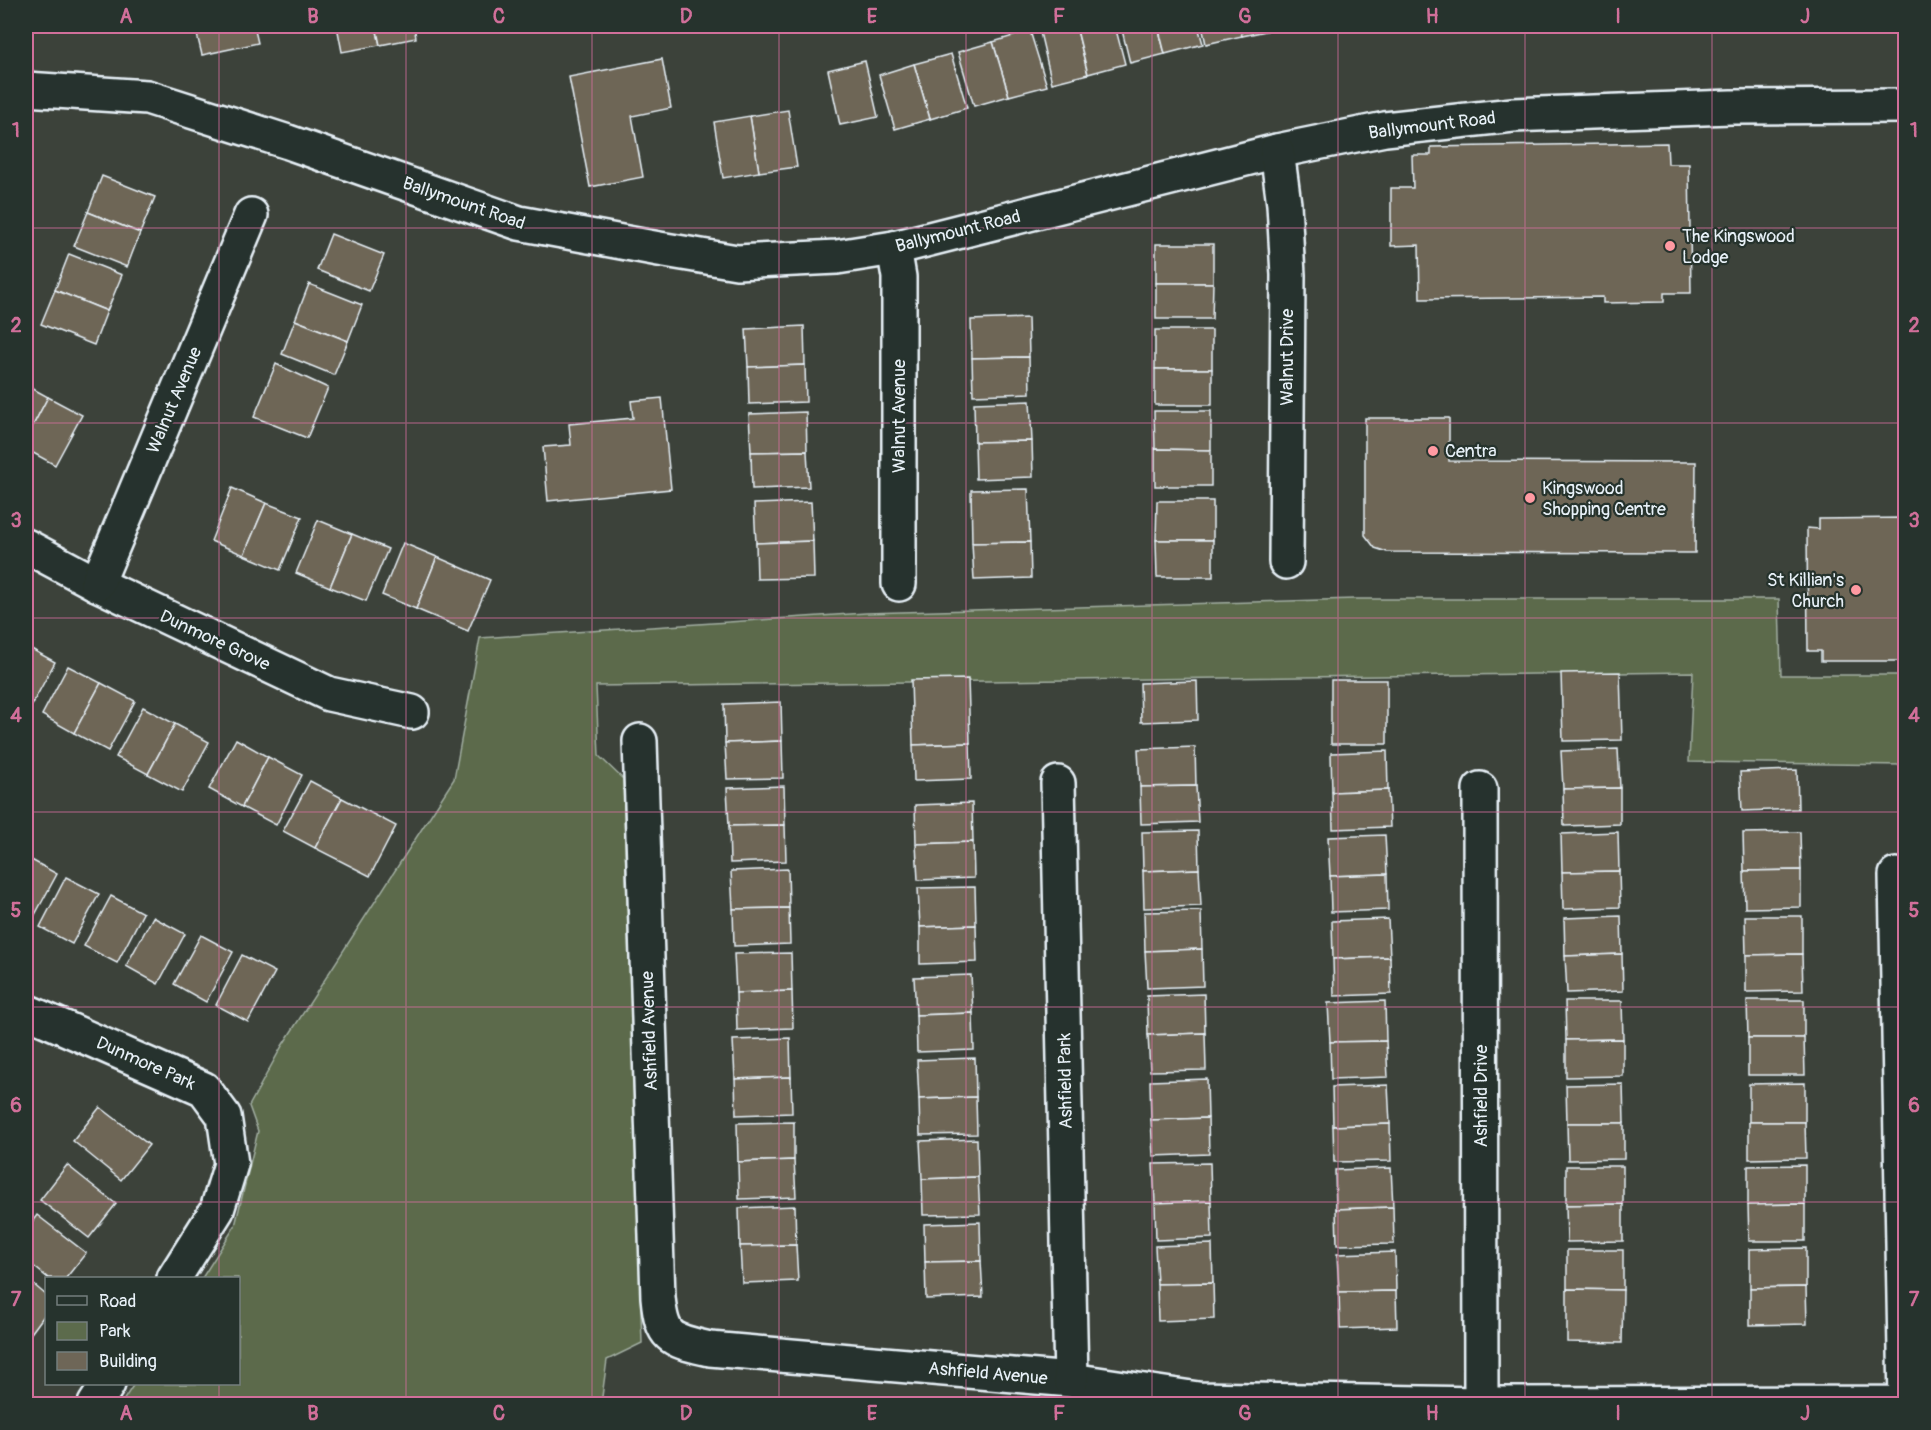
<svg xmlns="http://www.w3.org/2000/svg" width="1931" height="1430" font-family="Pangolin,sans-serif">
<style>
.green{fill:#5c6b4c;stroke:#a2aea2;stroke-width:1.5}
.building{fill:#6e6657;stroke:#e8f1f8;stroke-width:1.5}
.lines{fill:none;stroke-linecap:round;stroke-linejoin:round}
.street-casing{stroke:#e8f1f8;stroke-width:38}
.street{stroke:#26332d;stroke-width:33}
.grid{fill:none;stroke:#d16f9a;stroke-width:1.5;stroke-opacity:0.55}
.poi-dot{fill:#ff9aa2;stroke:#26332d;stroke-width:2}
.labels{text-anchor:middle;stroke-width:4.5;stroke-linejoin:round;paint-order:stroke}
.street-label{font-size:18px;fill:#e8f1f8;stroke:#26332d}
.poi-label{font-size:18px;fill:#e8f1f8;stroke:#26332d;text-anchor:start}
.neatline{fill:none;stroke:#d16f9a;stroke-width:2}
.grid-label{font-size:20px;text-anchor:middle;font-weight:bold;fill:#d16f9a}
</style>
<rect width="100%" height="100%" fill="#3c423a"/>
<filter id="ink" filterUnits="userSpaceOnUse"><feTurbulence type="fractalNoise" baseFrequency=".0167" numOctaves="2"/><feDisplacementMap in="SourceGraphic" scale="12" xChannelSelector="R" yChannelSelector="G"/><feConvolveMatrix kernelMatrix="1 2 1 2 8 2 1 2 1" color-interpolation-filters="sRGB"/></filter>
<g filter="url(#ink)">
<!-- green -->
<path class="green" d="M1355,599H1779L1781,675H1905V765L1689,762L1693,672L596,686L599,756L623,779L642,1343L607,1360L601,1404H121L134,1384H238V1278H202L235,1226L258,1131L249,1106L282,1046L454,779L480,638L866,613Z"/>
<!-- building -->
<g class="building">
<path d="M195,26H254L258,43L202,55Z"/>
<path d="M337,26H376L380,45L342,52Z"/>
<path d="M376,26H414L416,38L380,45Z"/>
<path d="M441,26H469L442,31Z"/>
<path d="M1047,26H1076L1088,74L1052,83L1039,28Z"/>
<path d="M1076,26H1115L1125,64L1088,74Z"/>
<path d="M1121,26H1158L1165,54L1130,63Z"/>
<path d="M1158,26H1198L1203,44L1165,54Z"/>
<path d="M1202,26H1240L1242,36L1206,44Z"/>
<path d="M1240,26H1280V28L1242,36Z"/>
<path d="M1030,31L1047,86L1009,96L993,42Z"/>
<path d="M993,42L1009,96L974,106L958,52Z"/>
<path d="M951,54L967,108L930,119L914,64Z"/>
<path d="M662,59L671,108L632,116L643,177L590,187L569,77Z"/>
<path d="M865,61L878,117L840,125L828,70Z"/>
<path d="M914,64L930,119L895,129L879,75Z"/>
<path d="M788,110L797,167L759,172L750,116Z"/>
<path d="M750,116L759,172L723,178L714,122Z"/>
<path d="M1667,143L1668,164H1689L1691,293H1664V302L1603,303V297L1420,299L1419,245L1391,246V188H1413L1412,155H1431V147Z"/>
<path d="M102,176L155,197L140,233L88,212Z"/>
<path d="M88,212L140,233L127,267L74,246Z"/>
<path d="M331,234L384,255L369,291L317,270Z"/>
<rect x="1156" y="244" width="57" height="39"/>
<path d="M69,254L122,275L107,311L55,290Z"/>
<path d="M1156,283H1213L1212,319H1156Z"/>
<path d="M309,284L362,305L348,341L295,320Z"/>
<path d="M55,290L107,311L94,345L41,324Z"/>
<path d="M1028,318L1029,357L972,358L971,320Z"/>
<path d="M295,320L348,341L334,375L282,354Z"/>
<path d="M804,326L805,365L748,367L746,329Z"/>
<rect x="1155" y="330" width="57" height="39"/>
<path d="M1029,357L1030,393L973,395L972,358Z"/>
<path d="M276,364L328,388L307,438L254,417Z"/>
<path d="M805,365L806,402L749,404L748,367Z"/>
<rect x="1155" y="369" width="57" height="36"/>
<path d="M26,385L48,397L26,439Z"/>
<path d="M48,397L82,415L55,465L26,449V439Z"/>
<path d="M662,398L671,489L548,501L543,447L571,445L569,424L633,418L631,401Z"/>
<path d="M1030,401L1032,441L975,442L974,403Z"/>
<path d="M1154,411H1211V450L1155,449Z"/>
<path d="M806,412L807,451L751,452L749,414Z"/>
<path d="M1365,418H1449V461L1696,462L1695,553L1387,552L1375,548L1365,535Z"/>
<path d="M1032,441L1033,477L976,479L975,442Z"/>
<path d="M1155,449L1211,450V486H1155Z"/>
<path d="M807,451L809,487L752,489L751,452Z"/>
<path d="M232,488L266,503L244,555L211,541Z"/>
<path d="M1028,489L1030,542L972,543L971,490Z"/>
<path d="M1157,501H1213V540H1156Z"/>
<path d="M811,502L813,541L756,543L754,504Z"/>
<path d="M266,503L302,517L280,570L244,555Z"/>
<path d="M1906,518V661H1821V651H1808L1807,528L1819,529V519Z"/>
<path d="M318,520L352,534L330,587L296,573Z"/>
<path d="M352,534L388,549L366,601L330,587Z"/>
<path d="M1156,540H1213V577H1157Z"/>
<path d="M813,541L814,578L757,579L756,543Z"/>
<path d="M1030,542L1031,578L974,580L972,543Z"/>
<path d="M403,543L437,557L416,609L382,595Z"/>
<path d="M437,557L490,580L468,631L416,609Z"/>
<path d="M26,646L55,662L28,712L26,710Z"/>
<path d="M68,666L101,683L74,733L42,715Z"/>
<path d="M1620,672L1622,740L1563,741L1561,673Z"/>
<path d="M968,679L970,743L913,745L911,680Z"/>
<rect x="1331" y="680" width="56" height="64"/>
<path d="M1197,681L1198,720L1141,722L1140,683Z"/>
<path d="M101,683L135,701L108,751L74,733Z"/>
<path d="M781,702L782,741L725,743L724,704Z"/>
<path d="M143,707L175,724L148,774L116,757Z"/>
<path d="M175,724L209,742L182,792L148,774Z"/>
<path d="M236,739L268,757L242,807L209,789Z"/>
<path d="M782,741L783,778L727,779L725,743Z"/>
<path d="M970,743L971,779L914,781L913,745Z"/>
<path d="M1195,747L1196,786L1140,787L1138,749Z"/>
<path d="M1618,749L1620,788L1563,789L1561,751Z"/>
<path d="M1387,751L1388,790L1332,792L1331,753Z"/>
<path d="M268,757L302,775L276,825L242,807Z"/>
<path d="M1797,770L1798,809L1742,811L1740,772Z"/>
<path d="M310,781L342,798L315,848L283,831Z"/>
<path d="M784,786L785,825L729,826L727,788Z"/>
<path d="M1196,786L1198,822L1141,824L1140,787Z"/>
<path d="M1620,788V824L1564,826L1563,789Z"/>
<path d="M1388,790L1390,827L1333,829L1332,792Z"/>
<path d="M342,798L396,826L370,876L315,848Z"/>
<path d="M972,803L973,842L916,844L915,805Z"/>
<path d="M785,825L786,861L730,863L729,826Z"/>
<path d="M1198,831L1199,869L1143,871L1142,832Z"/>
<path d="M1618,832L1619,871L1562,872L1561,834Z"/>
<path d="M1800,832L1801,870L1744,871L1743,833Z"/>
<path d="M1385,835L1387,874L1330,876L1328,837Z"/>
<path d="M973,842L974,878L918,880L916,844Z"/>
<path d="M26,857L57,874L30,924L26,921Z"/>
<path d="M788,869L789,908L733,909L731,871Z"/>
<path d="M1199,869L1201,906L1144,908L1143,871Z"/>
<path d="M1801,870V907L1745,908L1744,871Z"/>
<path d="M1619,871L1620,907L1563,909L1562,872Z"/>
<path d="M1387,874L1388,910L1331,912L1330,876Z"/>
<path d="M66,877L99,894L72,944L40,927Z"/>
<path d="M975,887L976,925L920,927L918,888Z"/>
<path d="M111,896L143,913L117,963L84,946Z"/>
<path d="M789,908L790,944L734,946L733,909Z"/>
<path d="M1201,911L1202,949L1145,951L1144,912Z"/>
<path d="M1621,916L1622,954L1565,956L1564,918Z"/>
<path d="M1745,916H1802V954L1746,955Z"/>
<path d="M153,917L185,934L158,984L126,966Z"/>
<path d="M1388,919L1390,957L1333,959L1332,921Z"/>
<path d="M976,925L977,962L920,964V927Z"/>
<path d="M201,935L233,952L206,1002L174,984Z"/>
<path d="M1202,949L1203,986L1147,988L1145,951Z"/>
<path d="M791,953L792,991L736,993L734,954Z"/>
<path d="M1622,954L1623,991L1567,993L1565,956Z"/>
<path d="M1802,954L1803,991L1746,992V955Z"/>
<path d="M242,955L275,972L248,1022L216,1005Z"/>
<path d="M1390,957L1391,994L1334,996L1333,959Z"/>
<path d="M971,975L973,1013L916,1015L914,977Z"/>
<path d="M792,991L793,1028L737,1030L736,993Z"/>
<path d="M1204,994L1205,1033L1148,1035L1147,996Z"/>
<path d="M1747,1000H1804V1038H1748Z"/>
<path d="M1385,1001L1386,1041L1330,1042L1328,1003Z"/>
<path d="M1565,1001H1622L1623,1039L1566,1040Z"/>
<path d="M973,1013L974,1050L917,1052L916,1015Z"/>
<path d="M1205,1033L1206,1070L1150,1071L1148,1035Z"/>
<path d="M790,1038L791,1077L735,1079L733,1040Z"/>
<path d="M1748,1038H1804L1805,1075H1748Z"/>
<path d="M1623,1039V1076L1566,1077V1040Z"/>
<path d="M1386,1041L1388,1077L1331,1079L1330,1042Z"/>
<path d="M975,1058L976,1097L919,1099L917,1060Z"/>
<path d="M791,1077L792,1113L736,1115L735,1079Z"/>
<path d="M1207,1079L1208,1118L1151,1120L1150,1081Z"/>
<path d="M1805,1083V1122H1749V1084Z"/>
<path d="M1623,1084L1624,1123H1567L1566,1085Z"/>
<path d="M1388,1085L1390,1124L1333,1126L1332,1087Z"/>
<path d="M976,1097L977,1134L920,1135L919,1099Z"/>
<path d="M100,1107L149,1145L121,1180L73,1141Z"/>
<path d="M1208,1118L1209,1154L1153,1156L1151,1120Z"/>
<path d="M794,1122V1160L738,1162L737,1123Z"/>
<path d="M1749,1122H1805L1806,1158L1749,1159Z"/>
<path d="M1567,1123H1624V1159L1568,1160Z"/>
<path d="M1390,1124L1391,1161L1334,1162L1333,1126Z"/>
<path d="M977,1139L978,1177L922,1179L920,1141Z"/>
<path d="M794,1160L796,1197L739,1199L738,1162Z"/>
<path d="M1210,1163L1211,1201L1155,1203L1153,1164Z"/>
<path d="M67,1165L116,1204L89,1238L40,1200Z"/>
<path d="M1805,1165V1204L1748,1205V1166Z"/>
<path d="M1566,1166H1623V1204L1566,1205Z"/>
<path d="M1391,1168L1393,1207L1336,1209L1335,1170Z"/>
<path d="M978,1177L980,1214L923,1215L922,1179Z"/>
<path d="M1211,1201L1212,1238L1156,1240L1155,1203Z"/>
<path d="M1623,1204V1241L1567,1242L1566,1205Z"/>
<path d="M1805,1204V1241H1749L1748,1205Z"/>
<path d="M795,1206L796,1245L740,1246L739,1208Z"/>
<path d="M1393,1207L1394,1244L1337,1245L1336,1209Z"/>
<path d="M37,1215L86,1253L66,1278H48L26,1260V1230Z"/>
<path d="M980,1222L981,1261L925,1262L924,1224Z"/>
<path d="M1212,1244L1213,1283L1157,1284L1155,1246Z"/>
<path d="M796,1245L798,1281L742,1283L740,1246Z"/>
<path d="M1806,1248V1287L1750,1288V1249Z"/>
<path d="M1567,1250H1623V1290L1567,1289Z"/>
<path d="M1395,1252L1396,1291L1339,1292L1337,1254Z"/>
<path d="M981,1261L983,1297L926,1299L925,1262Z"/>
<path d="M26,1278L46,1295V1313L29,1336L26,1333Z"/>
<path d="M1213,1283L1214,1319L1158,1321L1157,1284Z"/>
<path d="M1806,1287L1807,1324L1750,1325V1288Z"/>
<path d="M1567,1289L1623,1290L1622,1343L1567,1342Z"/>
<path d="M1396,1291L1397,1327L1340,1329L1339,1292Z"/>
</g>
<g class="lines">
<defs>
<g id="street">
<path d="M26,89L147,97L288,142L519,223L659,249L737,262L837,257L894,248L1277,151L1385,129L1513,115L1731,107L1906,106"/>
<path d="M1277,151L1284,204L1288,275L1286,562"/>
<path d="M894,248L899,277V584"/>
<path d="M26,546L97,584L329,694L412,712"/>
<path d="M97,584L251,215"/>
<path d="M640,741L658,1297C662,1340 671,1340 710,1349L1071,1380L1198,1399L1481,1404L1906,1403L1896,875"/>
<path d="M1058,783L1071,1380"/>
<path d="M1480,789L1481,1404"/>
<path d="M26,1011L204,1089L224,1116L231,1164L217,1210L174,1278"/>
<path d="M95,1404L108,1384"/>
</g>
</defs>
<!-- street casing -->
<use href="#street" class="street-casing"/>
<!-- street -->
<use href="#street" class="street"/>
</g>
</g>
<!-- grid -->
<path class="grid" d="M219,26V1278M406,26V1404M592,26V1404M779,26V1404M966,26V1404M1152,26V1404M1338,26V1404M1525,26V1404M1712,26V1404M26,228H1906M26,423H1906M26,618H1906M26,812H1906M26,1007H1906M26,1202H1906M219,1384V1404"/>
<!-- markers -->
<g class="poi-dot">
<circle cx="1670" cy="246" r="6"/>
<circle cx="1433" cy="451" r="6"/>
<circle cx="1530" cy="498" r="6"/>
<circle cx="1856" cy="590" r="6"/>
</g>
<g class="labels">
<!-- street labels -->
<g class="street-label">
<text transform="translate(1432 125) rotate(-7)" y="6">Ballymount Road</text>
<text transform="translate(464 203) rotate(19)" y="6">Ballymount Road</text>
<text transform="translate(958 231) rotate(-14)" y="6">Ballymount Road</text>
<text transform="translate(1287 357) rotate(-90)" y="6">Walnut Drive</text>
<text transform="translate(174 400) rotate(-67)" y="6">Walnut Avenue</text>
<text transform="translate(899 416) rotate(-90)" y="6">Walnut Avenue</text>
<text transform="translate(215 640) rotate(25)" y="6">Dunmore Grove</text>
<text transform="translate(649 1031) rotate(-92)" y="6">Ashfield Avenue</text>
<text transform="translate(146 1063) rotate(24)" y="6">Dunmore Park</text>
<text transform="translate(1065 1081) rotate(-91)" y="6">Ashfield Park</text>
<text transform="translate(1481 1096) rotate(-90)" y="6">Ashfield Drive</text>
<text transform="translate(988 1373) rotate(5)" y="6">Ashfield Avenue</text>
</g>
<!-- poi labels -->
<g class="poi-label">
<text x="1682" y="242">The Kingswood<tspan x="1682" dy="21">Lodge</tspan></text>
<text x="1445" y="457">Centra</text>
<text x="1542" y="494">Kingswood<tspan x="1542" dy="21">Shopping Centre</tspan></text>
<text x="1844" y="586" text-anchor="end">St Killian's<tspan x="1844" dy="21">Church</tspan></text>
</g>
</g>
<!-- margin -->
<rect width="1931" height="1430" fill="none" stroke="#26332d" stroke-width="66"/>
<!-- legend -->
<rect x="45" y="1277" width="195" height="108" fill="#26332d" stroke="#747f7e" stroke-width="1.5"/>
<rect x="57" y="1296" width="30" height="9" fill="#26332d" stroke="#747f7e" stroke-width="1.5"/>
<text x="99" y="1307" font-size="18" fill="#e8f1f8">Road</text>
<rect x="57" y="1322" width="30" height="18" fill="#5c6b4c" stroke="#747f7e" stroke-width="1.5"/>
<text x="99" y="1337" font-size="18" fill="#e8f1f8">Park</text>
<rect x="57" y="1352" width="30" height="18" fill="#6e6657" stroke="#747f7e" stroke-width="1.5"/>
<text x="99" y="1367" font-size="18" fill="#e8f1f8">Building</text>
<rect x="33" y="33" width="1865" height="1364" class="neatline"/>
<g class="grid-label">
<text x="126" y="23">A</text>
<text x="313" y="23">B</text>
<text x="499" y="23">C</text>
<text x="686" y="23">D</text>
<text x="872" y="23">E</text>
<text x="1059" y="23">F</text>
<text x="1245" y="23">G</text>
<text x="1432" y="23">H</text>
<text x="1618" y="23">I</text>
<text x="1805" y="23">J</text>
<text x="16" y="137">1</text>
<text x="1914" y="137">1</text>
<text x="16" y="332">2</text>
<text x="1914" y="332">2</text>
<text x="16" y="527">3</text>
<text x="1914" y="527">3</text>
<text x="16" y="722">4</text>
<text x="1914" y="722">4</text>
<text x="16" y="917">5</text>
<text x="1914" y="917">5</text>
<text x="16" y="1112">6</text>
<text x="1914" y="1112">6</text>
<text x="16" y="1306">7</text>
<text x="1914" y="1306">7</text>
<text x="126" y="1420">A</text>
<text x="313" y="1420">B</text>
<text x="499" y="1420">C</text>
<text x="686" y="1420">D</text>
<text x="872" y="1420">E</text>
<text x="1059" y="1420">F</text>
<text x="1245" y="1420">G</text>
<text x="1432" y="1420">H</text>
<text x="1618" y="1420">I</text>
<text x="1805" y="1420">J</text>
</g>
</svg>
